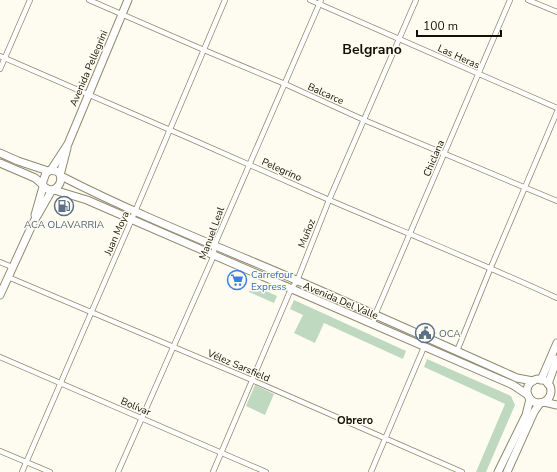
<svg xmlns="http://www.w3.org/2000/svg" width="557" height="472" font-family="'Nunito Sans',sans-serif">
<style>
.green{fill:#bfd8c0}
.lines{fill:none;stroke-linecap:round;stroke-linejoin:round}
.minor-casing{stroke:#8f8a6e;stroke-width:6}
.secondary-casing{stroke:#8f8a6e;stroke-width:9}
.minor{stroke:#fff;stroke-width:4.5}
.secondary{stroke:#fff;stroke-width:7}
.labels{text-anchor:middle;stroke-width:3;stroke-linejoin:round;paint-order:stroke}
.street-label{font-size:10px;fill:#131107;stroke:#fefcf0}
.service-label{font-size:10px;fill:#4e5e75;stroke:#fefcf0}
.shop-label{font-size:10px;fill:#366cbe;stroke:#fefcf0;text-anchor:start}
.neighbourhood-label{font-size:11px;font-weight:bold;fill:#131107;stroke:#fefcf0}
.district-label{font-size:14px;font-weight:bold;fill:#131107;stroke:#fefcf0}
</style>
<rect width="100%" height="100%" fill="#fefcf0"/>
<!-- green -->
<g class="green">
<path d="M253,285L277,296L274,303L249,292Z"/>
<path d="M294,300L406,351L403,359L324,323L315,343L294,333L303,315L290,309Z"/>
<path d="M427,359L511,396L515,405L486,472H476L505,404L424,367Z"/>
<path d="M255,385L274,394L265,415L246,406Z"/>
</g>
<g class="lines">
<defs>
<g id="minor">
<path d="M89,0L204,50L285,84L364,120L557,201"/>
<path d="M310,0L557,108"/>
<path d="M528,0L557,12"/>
<path d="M0,56C110,103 218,151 327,199C404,232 481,263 557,298"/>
<path d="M0,69L30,0"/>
<path d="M0,262L12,267"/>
<path d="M8,277L252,380L462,472"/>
<path d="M373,324L375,315L510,0"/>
<path d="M457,351L491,267L557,112"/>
<path d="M0,357L266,472"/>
<path d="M0,451L50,472"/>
<path d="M22,472L131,221L225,0"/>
<path d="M118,472L214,255V246L321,0"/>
<path d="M213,472L291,289L297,281L329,200L416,0"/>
<path d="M371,472L424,347"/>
</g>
<g id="secondary">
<path d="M0,153L18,161L48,171"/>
<path d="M0,163L35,178L42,184"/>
<path d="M51,170L68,144L128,0"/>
<path d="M51,170L59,172C66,184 51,198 42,184L46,173Z"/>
<path d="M60,175L67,148"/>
<path d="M61,176C137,215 217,246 296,280C370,312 443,345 517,378L533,381"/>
<path d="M54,190L87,200L513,385L528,395"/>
<path d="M35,215L43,187"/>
<path d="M0,295L33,223L52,190"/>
<circle cx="539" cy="391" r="12"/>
<path d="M541,380L557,343"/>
<path d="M548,384L557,359"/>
<path d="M544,402L557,405"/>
<path d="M498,472L526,415L530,399"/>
<path d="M507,472L534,412L540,403"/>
</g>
</defs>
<!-- minor casing -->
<use href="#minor" class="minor-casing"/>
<!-- secondary casing -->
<use href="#secondary" class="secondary-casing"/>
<!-- minor -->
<use href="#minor" class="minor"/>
<!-- secondary -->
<use href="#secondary" class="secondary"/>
</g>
<!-- icons -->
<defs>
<symbol id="fuel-ring" viewBox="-11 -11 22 22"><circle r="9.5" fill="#fefcf0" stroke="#5c6f8a" stroke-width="1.5"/><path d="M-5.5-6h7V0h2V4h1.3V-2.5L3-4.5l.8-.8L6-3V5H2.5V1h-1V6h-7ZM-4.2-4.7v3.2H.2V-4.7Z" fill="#5c6f8a"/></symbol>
<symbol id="supermarket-ring" viewBox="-11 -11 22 22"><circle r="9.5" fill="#fefcf0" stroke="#3f7fe0" stroke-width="1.5"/><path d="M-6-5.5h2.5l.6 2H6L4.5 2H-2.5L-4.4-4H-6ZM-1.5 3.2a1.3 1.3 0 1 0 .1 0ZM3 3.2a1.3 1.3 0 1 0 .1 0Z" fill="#3f7fe0"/></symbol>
<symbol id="civic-ring" viewBox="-11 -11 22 22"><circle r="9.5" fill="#fefcf0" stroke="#5c6f8a" stroke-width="1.5"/><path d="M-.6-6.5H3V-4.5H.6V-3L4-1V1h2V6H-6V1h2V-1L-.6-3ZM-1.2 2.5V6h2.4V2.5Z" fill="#5c6f8a"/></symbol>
</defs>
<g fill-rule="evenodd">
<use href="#fuel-ring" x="53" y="195" width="22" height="22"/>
<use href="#supermarket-ring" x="226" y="269" width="22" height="22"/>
<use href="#civic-ring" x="414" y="322" width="22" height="22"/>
</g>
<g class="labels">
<!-- street labels -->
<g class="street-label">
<text transform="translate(459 56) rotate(24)" y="4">Las Heras</text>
<text transform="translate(88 68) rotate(-67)" y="4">Avenida Pellegrini</text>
<text transform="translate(326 93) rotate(24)" y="4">Balcarce</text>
<text transform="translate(433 158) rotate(-67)" y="4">Chiclana</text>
<text transform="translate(282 169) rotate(24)" y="4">Pelegrino</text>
<text transform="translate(116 233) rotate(-66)" y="4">Juan Moya</text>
<text transform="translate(211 233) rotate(-70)" y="4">Manuel Leal</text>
<text transform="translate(306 233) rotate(-68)" y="4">Muñoz</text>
<text transform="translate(341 300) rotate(23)" y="4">Avenida Del Valle</text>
<text transform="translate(239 365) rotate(23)" y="4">Vélez Sarsfield</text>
<text transform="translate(136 406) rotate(23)" y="4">Bolívar</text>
</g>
<!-- service labels -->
<g class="service-label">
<text x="64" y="228">ACA OLAVARRIA</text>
<text x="439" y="337" text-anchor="start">OCA</text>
</g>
<!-- shop labels -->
<g class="shop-label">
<text x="251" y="278">Carrefour<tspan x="251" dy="12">Express</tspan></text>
</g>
<!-- neighbourhood labels -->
<g class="neighbourhood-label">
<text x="355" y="424">Obrero</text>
</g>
<!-- district labels -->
<g class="district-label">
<text x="372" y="54">Belgrano</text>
</g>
</g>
<!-- scale -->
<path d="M417 30v6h84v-6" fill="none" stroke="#131107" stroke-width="2"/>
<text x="423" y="30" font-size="12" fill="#131107" stroke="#fefcf0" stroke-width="3" paint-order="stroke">100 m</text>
</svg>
